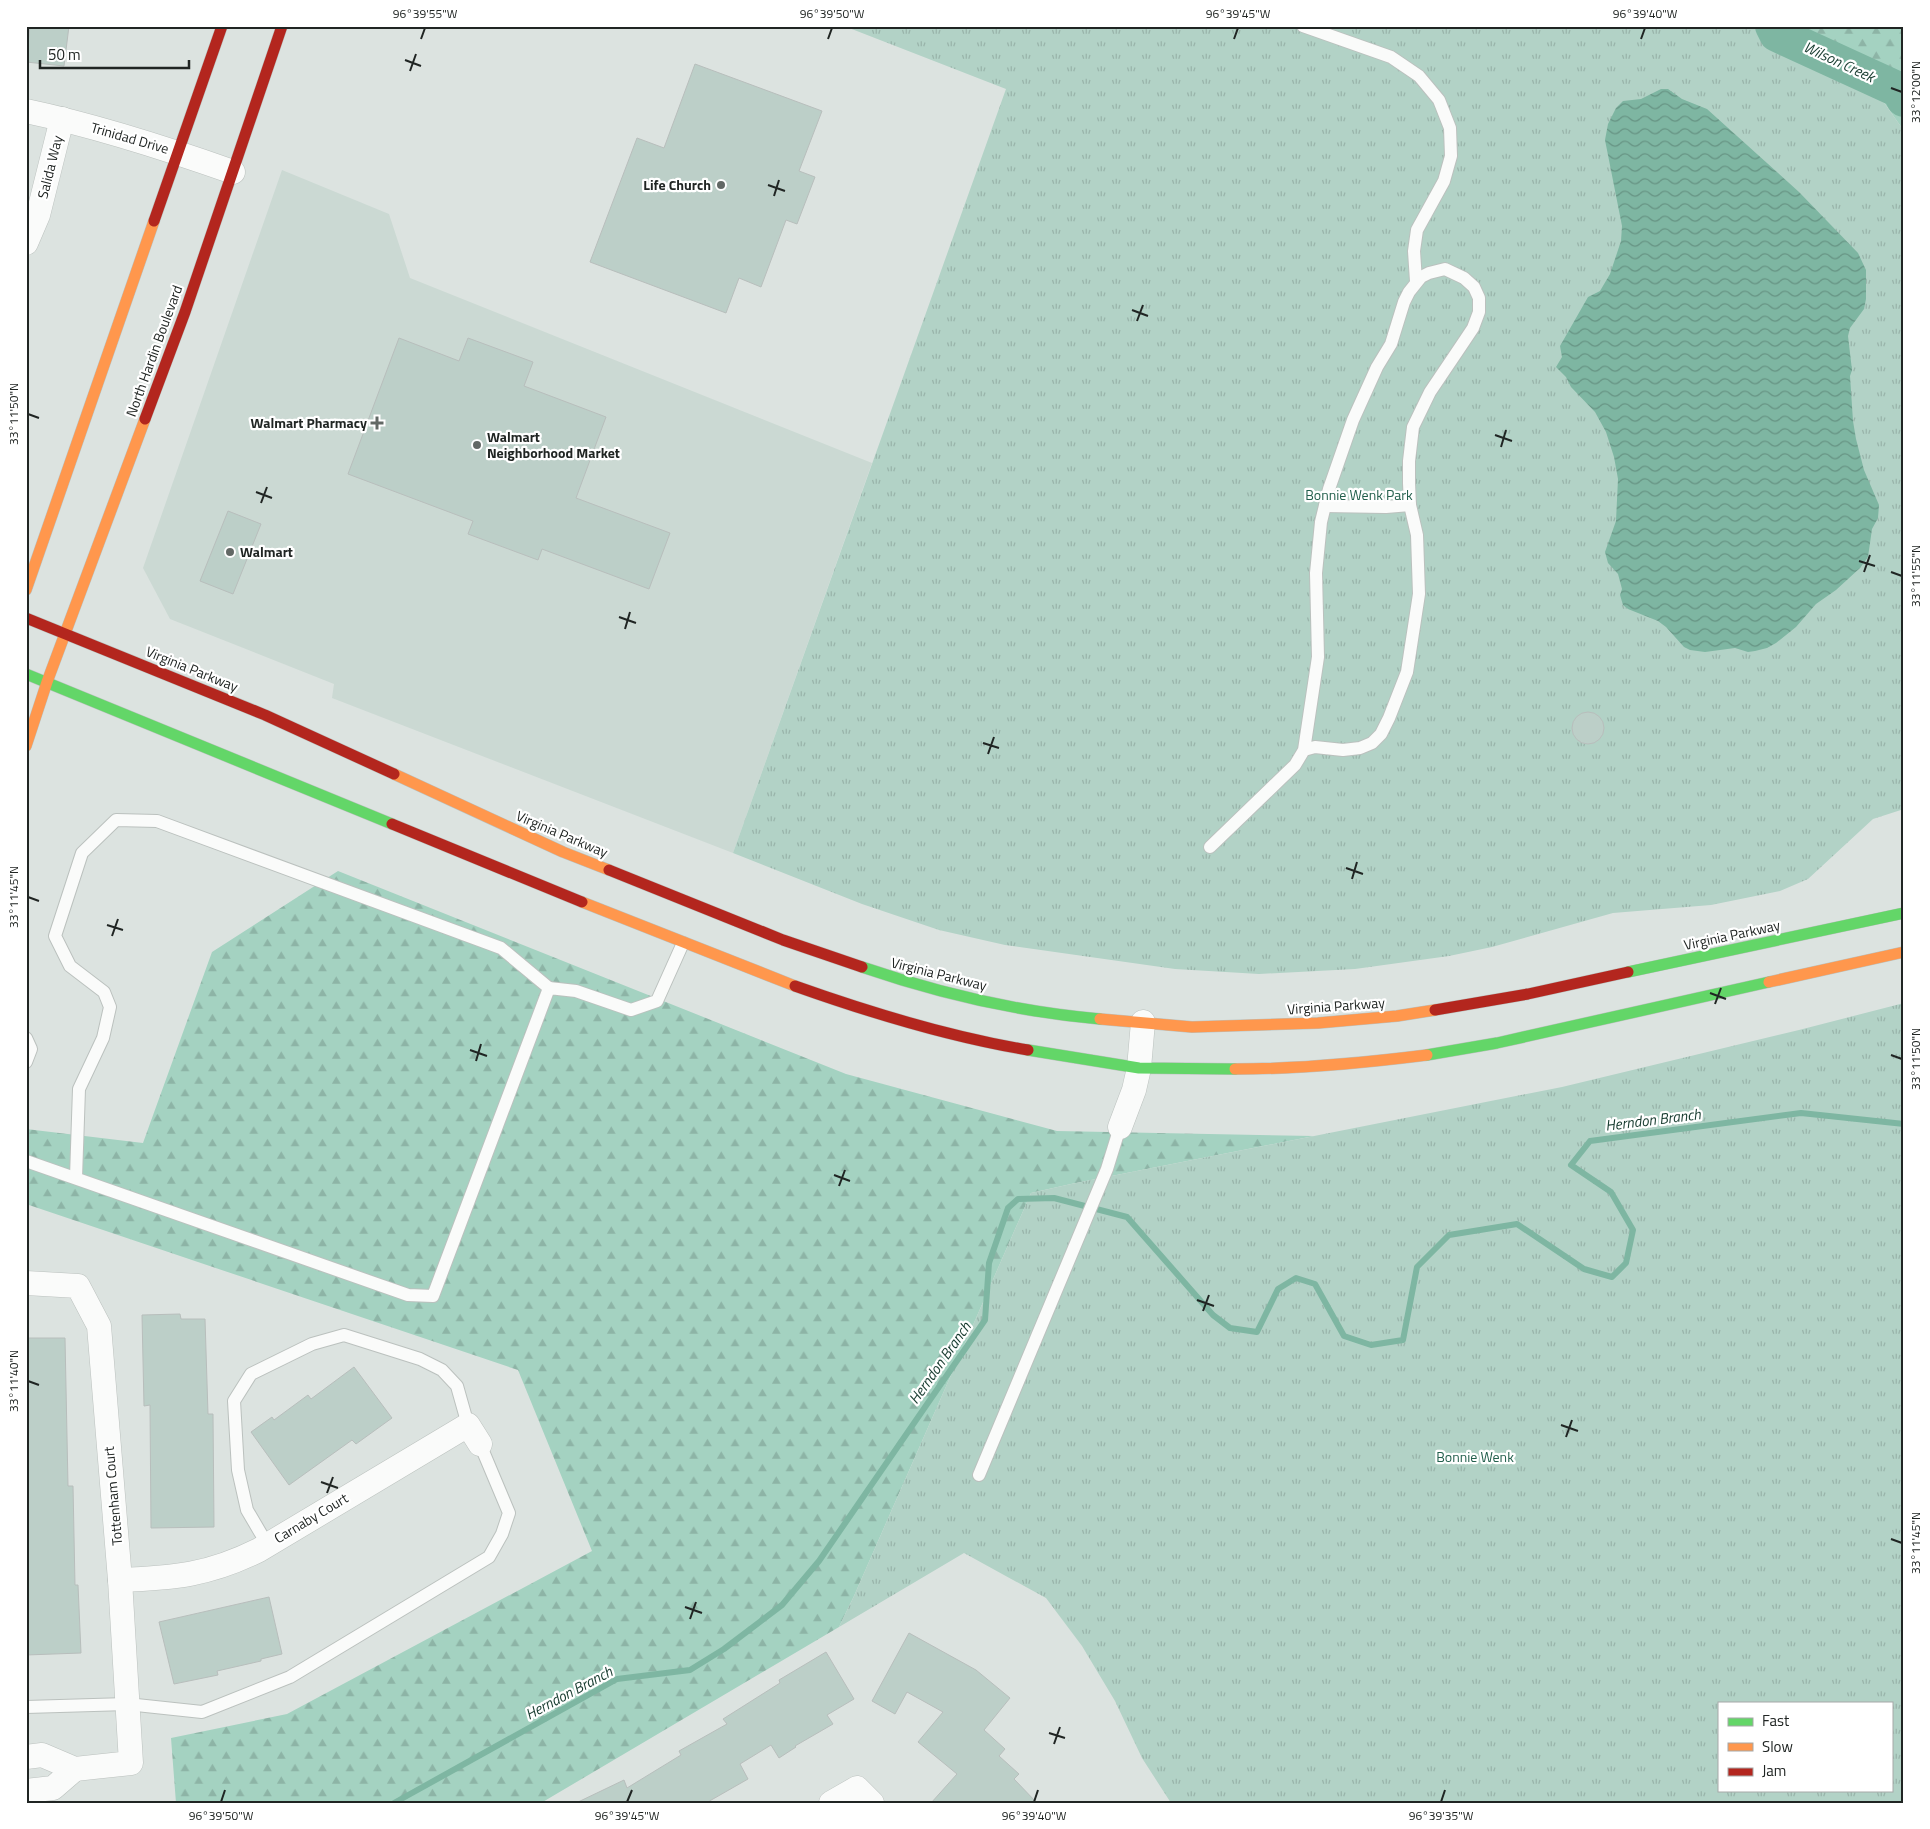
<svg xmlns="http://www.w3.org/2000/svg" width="1930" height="1829" font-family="'Titillium Web',sans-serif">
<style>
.built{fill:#cbd9d3}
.forest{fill:url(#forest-firs)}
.park{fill:url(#park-tufts);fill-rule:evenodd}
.water{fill:url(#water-waves)}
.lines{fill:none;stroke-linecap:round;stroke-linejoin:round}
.stream{stroke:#7eb6a2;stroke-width:6}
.river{stroke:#7eb6a2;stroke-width:36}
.building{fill:#bccfc8;stroke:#b8bebc}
.lane-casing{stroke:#bbc1be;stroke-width:14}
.street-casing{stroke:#bbc1be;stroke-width:25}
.fast-casing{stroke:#bbc1be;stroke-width:12}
.slow-casing{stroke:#bbc1be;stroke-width:12}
.jam-casing{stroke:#bbc1be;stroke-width:12}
.lane{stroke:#fafbfa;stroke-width:12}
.street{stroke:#fafbfa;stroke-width:24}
.fast{stroke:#63d668;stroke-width:11}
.slow{stroke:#ff974d;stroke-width:11}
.jam{stroke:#b3261e;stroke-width:11}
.ticks{fill:none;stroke:#202523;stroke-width:2}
.poi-dot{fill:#626865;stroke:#fff;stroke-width:2}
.labels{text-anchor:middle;stroke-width:4.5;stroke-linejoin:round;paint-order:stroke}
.street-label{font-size:14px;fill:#202523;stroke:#fff}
.poi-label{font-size:14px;font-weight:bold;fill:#202523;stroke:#fff;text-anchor:end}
.park-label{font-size:14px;fill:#225f4c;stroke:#fff}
.water-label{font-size:15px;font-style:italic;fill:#173b2f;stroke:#fff}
.neatline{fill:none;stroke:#202523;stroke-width:2}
.ticks-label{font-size:12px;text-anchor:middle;fill:#202523}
</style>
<defs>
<pattern id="forest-firs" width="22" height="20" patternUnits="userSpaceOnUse" patternTransform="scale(1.25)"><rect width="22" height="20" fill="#a4d2c1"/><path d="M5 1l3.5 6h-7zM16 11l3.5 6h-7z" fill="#8db4a6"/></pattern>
<pattern id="park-tufts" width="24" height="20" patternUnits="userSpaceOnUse" patternTransform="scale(1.25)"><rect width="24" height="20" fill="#b2d2c6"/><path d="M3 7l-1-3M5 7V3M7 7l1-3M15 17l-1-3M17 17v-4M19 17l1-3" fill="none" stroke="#99b4aa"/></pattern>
<pattern id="water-waves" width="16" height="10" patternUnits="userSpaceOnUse" patternTransform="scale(1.25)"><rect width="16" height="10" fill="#7eb6a2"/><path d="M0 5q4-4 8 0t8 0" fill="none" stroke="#679484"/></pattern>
</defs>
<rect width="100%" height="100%" fill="#dce3e0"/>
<!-- built -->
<path class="built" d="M282,170L389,214L410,278L872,463L733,853L332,698L334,684L170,619L143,568Z"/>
<!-- forest -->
<g class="forest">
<path d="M1793,26H1904V131L1871,84Z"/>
<path d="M338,871L846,1074L1057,1131L1314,1136L1071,1184L1031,1193L854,1596L839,1627L541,1803H176L171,1738L287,1714L592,1551L518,1370L26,1204V1129L143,1143L212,952Z"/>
</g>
<!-- park -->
<g class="park">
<path d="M844,26H1793L1871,84L1904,131V809L1873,819L1808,879L1780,891L1711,905L1613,913L1492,947L1449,956L1355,969L1259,974L1175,969L1005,945L939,930L862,904L733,853L1006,89Z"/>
<path d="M1904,1003V1803H1171L1142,1758L1115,1701L1082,1646L1046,1598L964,1553L839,1627L854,1596L1031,1193L1071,1184L1562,1087L1799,1030ZM1719,1703H1891V1790H1719Z"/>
</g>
<!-- water -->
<path class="water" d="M1661,89H1668L1682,99L1707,109L1799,192L1858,253L1866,270V299L1864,309L1850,328L1848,336L1852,370L1850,376L1853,421L1856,439L1864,470L1879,505L1878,518L1872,529L1868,557L1860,568L1836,590L1816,604L1796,627L1776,643L1767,648L1755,651L1748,652L1735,648L1705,652L1690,650L1684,647L1666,627L1658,621L1628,609L1623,605L1620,595L1622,589L1618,574L1608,563L1605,552L1616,521L1618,479L1614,457L1606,432L1595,412L1571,387L1566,377L1556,367L1562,357L1560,346L1588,297L1600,291L1610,274L1621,241L1622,226L1605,140L1608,124L1616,108L1623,101L1641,99Z"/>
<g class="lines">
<!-- stream -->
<path class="stream" d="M394,1803L617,1679L690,1670L724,1649L782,1605L819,1561L985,1320L989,1263L1008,1208L1018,1199L1054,1198L1127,1217L1213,1315L1230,1328L1257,1332L1278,1289L1296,1278L1315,1284L1344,1336L1371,1345L1403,1340L1417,1267L1449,1235L1517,1224L1584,1269L1612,1277L1626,1263L1633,1230L1611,1192L1571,1165L1590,1141L1801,1113L1904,1124"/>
<!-- river -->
<path class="river" d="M1773,26L1777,34L1899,90L1904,99"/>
</g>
<!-- building -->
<g class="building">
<path d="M30,26H69L64,66L26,62Z"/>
<path d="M695,64L822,111L799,171L815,177L797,224L786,220L761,287L739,278L726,313L590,262L637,138L664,148Z"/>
<path d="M399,338L459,361L468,338L533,362L524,386L606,417L576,498L670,533L649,589L542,549L538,560L468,534L473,521L348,474Z"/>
<path d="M228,511L261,524L233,594L200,581Z"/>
<circle cx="1588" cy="728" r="16"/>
<path d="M180,1314L181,1319H205L208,1414H213L214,1527L151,1528L150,1405L144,1406L142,1315Z"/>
<path d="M26,1338H65L68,1486H73L75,1585H78L81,1653L26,1655Z"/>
<path d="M354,1367L392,1418L356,1444L352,1440L289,1485L251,1432L272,1417L274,1420L308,1395L311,1399Z"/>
<path d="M269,1597L282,1654L261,1659V1661L217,1671L218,1675L174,1684L159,1622Z"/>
<path d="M909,1633L976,1670L1010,1698L984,1730L1005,1749L999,1756L1019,1774L1014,1779L1037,1803H931L957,1774L918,1742L943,1712L907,1692L895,1714L872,1701Z"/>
<path d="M826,1652L854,1699L827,1715L833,1724L795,1746L796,1747L779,1758L771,1745L740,1764L748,1779L706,1803H576L624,1780L627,1788L681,1755L679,1751L727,1724L723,1719L780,1683L779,1680Z"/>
</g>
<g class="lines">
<defs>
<g id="lane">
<path d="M1303,26L1391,57L1419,76L1439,100L1450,128L1451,156L1444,181L1417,230L1414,251L1416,281"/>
<path d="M1325,506L1386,507L1410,505"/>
<path d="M1210,847L1295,765L1304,750L1318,657L1316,573L1321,522L1329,489L1353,420L1377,367L1391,344L1404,302L1409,292L1421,277L1429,273L1445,269L1464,278L1474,287L1479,298V312L1473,328L1465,340L1430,392L1413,427L1409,461V483L1410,505L1417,535L1419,594L1407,672L1389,718L1381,734L1372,743L1360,748L1343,750L1315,747L1304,750"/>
<path d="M26,1038L31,1049L26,1062"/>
<path d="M26,1161L408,1295L433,1296L549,988L576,991L631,1010L657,1001L683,943"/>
<path d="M76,1177L79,1089L103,1038L110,1007L104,992L70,966L55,936L82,853L116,820L157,821L501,948L549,988"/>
<path d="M979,1475L1107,1169L1120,1127"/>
<path d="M267,1544L247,1510L238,1470L234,1401L251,1374L312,1344L344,1335L420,1359L442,1370L457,1386L468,1425"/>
<path d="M26,1707L127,1704L202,1712L290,1677L489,1557L502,1534L509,1513L480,1444"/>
</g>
<g id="street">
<path d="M26,111C97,126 165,148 233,172"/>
<path d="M26,243L38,215L62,119"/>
<path d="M1120,1127L1134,1090L1139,1068L1143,1022"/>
<path d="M26,1283L78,1286L99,1326L120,1580L131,1763L75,1769L42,1755L26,1757"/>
<path d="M120,1580C174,1578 209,1575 259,1550L468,1425L480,1444"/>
<path d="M26,1791L53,1788L75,1769"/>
<path d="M831,1803L857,1788L872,1803"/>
</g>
<g id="fast">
<path d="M26,674L392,824"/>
<path d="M862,967C938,993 1019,1012 1100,1019"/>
<path d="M1628,972L1904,913"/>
<path d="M1028,1050L1139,1068L1235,1069"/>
<path d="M1427,1055L1497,1043L1769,982"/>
</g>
<g id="slow">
<path d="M26,590L154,221"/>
<path d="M26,746L47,682L145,419"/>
<path d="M394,774L563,852L609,870"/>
<path d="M582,902L795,986"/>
<path d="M1769,982L1904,952"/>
<path d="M1100,1019L1192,1027L1318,1023L1397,1016L1435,1010"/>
<path d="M1235,1069C1299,1069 1363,1063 1427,1055"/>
</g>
<g id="jam">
<path d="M154,221L222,26"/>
<path d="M145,419L185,312L282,26"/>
<path d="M26,618L265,715L394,774"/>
<path d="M392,824L582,902"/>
<path d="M609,870L783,940L862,967"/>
<path d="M795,986C871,1013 949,1037 1028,1050"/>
<path d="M1435,1010L1528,994L1628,972"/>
</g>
</defs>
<!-- lane casing -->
<use href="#lane" class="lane-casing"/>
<!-- street casing -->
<use href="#street" class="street-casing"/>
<!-- fast casing -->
<use href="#fast" class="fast-casing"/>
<!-- slow casing -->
<use href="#slow" class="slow-casing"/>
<!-- jam casing -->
<use href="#jam" class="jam-casing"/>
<!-- lane -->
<use href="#lane" class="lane"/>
<!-- street -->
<use href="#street" class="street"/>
<!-- fast -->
<use href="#fast" class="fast"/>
<!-- slow -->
<use href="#slow" class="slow"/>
<!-- jam -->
<use href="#jam" class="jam"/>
</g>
<!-- ticks -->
<path class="ticks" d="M421,39L425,28M828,39L832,28M1234,39L1238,28M1641,39L1645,28M405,60L421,66M410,71L416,54M1891,88L1902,92M768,185L785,191M774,196L779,180M1132,310L1148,316M1137,321L1143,305M28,414L39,418M1495,435L1512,441M1501,447L1506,430M256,492L272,498M261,503L267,487M1859,561L1875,566M1864,572L1870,555M1891,572L1902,576M619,617L636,623M625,629L630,612M983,743L999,748M988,754L994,737M1346,868L1363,874M1352,879L1357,862M28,897L39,901M107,925L123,930M112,936L118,919M1710,993L1726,999M1715,1004L1721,988M470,1050L487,1056M1891,1055L1902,1059M476,1061L481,1044M834,1175L850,1181M839,1186L845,1170M1197,1300L1214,1306M1203,1311L1209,1295M28,1381L39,1385M1561,1425L1578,1431M1566,1437L1572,1420M321,1482L338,1488M327,1493L333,1477M1891,1539L1902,1543M685,1607L702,1613M690,1619L696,1602M1049,1733L1065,1738M1054,1744L1060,1727M221,1802L225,1790M627,1802L632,1790M1034,1802L1038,1790M1441,1802L1445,1790"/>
<!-- markers -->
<g class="poi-dot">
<circle cx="721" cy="185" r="5"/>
<path d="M374.5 415.5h5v5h5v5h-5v5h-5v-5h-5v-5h5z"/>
<circle cx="477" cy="445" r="5"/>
<circle cx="230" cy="552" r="5"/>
</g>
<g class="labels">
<!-- street labels -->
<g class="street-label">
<text transform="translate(130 138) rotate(16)" y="5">Trinidad Drive</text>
<text transform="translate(50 167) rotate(-76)" y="5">Salida Way</text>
<text transform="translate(154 351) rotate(-70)" y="5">North Hardin Boulevard</text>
<text transform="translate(192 669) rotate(22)" y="5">Virginia Parkway</text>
<text transform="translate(562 834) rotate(23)" y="5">Virginia Parkway</text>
<text transform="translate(1732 935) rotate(-12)" y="5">Virginia Parkway</text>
<text transform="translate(939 974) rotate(14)" y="5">Virginia Parkway</text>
<text transform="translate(1336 1006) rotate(-4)" y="5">Virginia Parkway</text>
<text transform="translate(113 1496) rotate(-95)" y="5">Tottenham Court</text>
<text transform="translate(311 1518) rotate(-31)" y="5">Carnaby Court</text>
</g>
<!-- poi labels -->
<g class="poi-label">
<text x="711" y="190">Life Church</text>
<text x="367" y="428">Walmart Pharmacy</text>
<text x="487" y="442" text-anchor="start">Walmart<tspan x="487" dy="16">Neighborhood Market</tspan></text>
<text x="240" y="557" text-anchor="start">Walmart</text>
</g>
<!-- park labels -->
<g class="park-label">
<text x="1359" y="500">Bonnie Wenk Park</text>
<text x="1475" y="1462">Bonnie Wenk</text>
</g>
<!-- water labels -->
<g class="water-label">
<text transform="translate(1839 62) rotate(25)" y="5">Wilson Creek</text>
<text transform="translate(1653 1120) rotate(-7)" y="5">Herndon Branch</text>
<text transform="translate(940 1363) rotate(-55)" y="5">Herndon Branch</text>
<text transform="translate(569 1693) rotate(-28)" y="5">Herndon Branch</text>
</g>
</g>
<!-- border -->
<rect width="1930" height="1829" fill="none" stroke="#ffffff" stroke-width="55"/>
<!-- legend -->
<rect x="1718" y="1702" width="175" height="90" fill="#ffffff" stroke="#a6a8a7"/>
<rect x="1728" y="1718" width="25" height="8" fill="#63d668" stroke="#a6a8a7"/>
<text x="1762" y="1726" font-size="15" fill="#202523">Fast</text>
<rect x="1728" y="1743" width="25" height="8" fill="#ff974d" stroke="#a6a8a7"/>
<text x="1762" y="1752" font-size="15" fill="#202523">Slow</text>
<rect x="1728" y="1768" width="25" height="8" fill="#b3261e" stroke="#a6a8a7"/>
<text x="1762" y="1776" font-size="15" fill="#202523">Jam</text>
<!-- scale -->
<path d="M40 60v8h149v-8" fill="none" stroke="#202523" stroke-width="2.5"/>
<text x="48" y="60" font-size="15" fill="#202523" stroke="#ffffff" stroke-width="4" paint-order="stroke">50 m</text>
<rect x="28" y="28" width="1874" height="1774" class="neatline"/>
<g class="ticks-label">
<text x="425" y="18">96°39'55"W</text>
<text x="832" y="18">96°39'50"W</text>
<text x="1238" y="18">96°39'45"W</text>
<text x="1645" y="18">96°39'40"W</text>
<text transform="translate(1916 92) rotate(-90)" y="4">33°12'00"N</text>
<text transform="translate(14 414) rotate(-90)" y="4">33°11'50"N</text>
<text transform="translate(1916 576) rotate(-90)" y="4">33°11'55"N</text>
<text transform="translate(14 897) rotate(-90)" y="4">33°11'45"N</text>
<text transform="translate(1916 1059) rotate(-90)" y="4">33°11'50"N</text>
<text transform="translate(14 1381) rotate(-90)" y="4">33°11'40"N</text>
<text transform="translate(1916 1543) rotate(-90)" y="4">33°11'45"N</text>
<text x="221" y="1820">96°39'50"W</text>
<text x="627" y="1820">96°39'45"W</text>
<text x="1034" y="1820">96°39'40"W</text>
<text x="1441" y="1820">96°39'35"W</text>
</g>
</svg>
